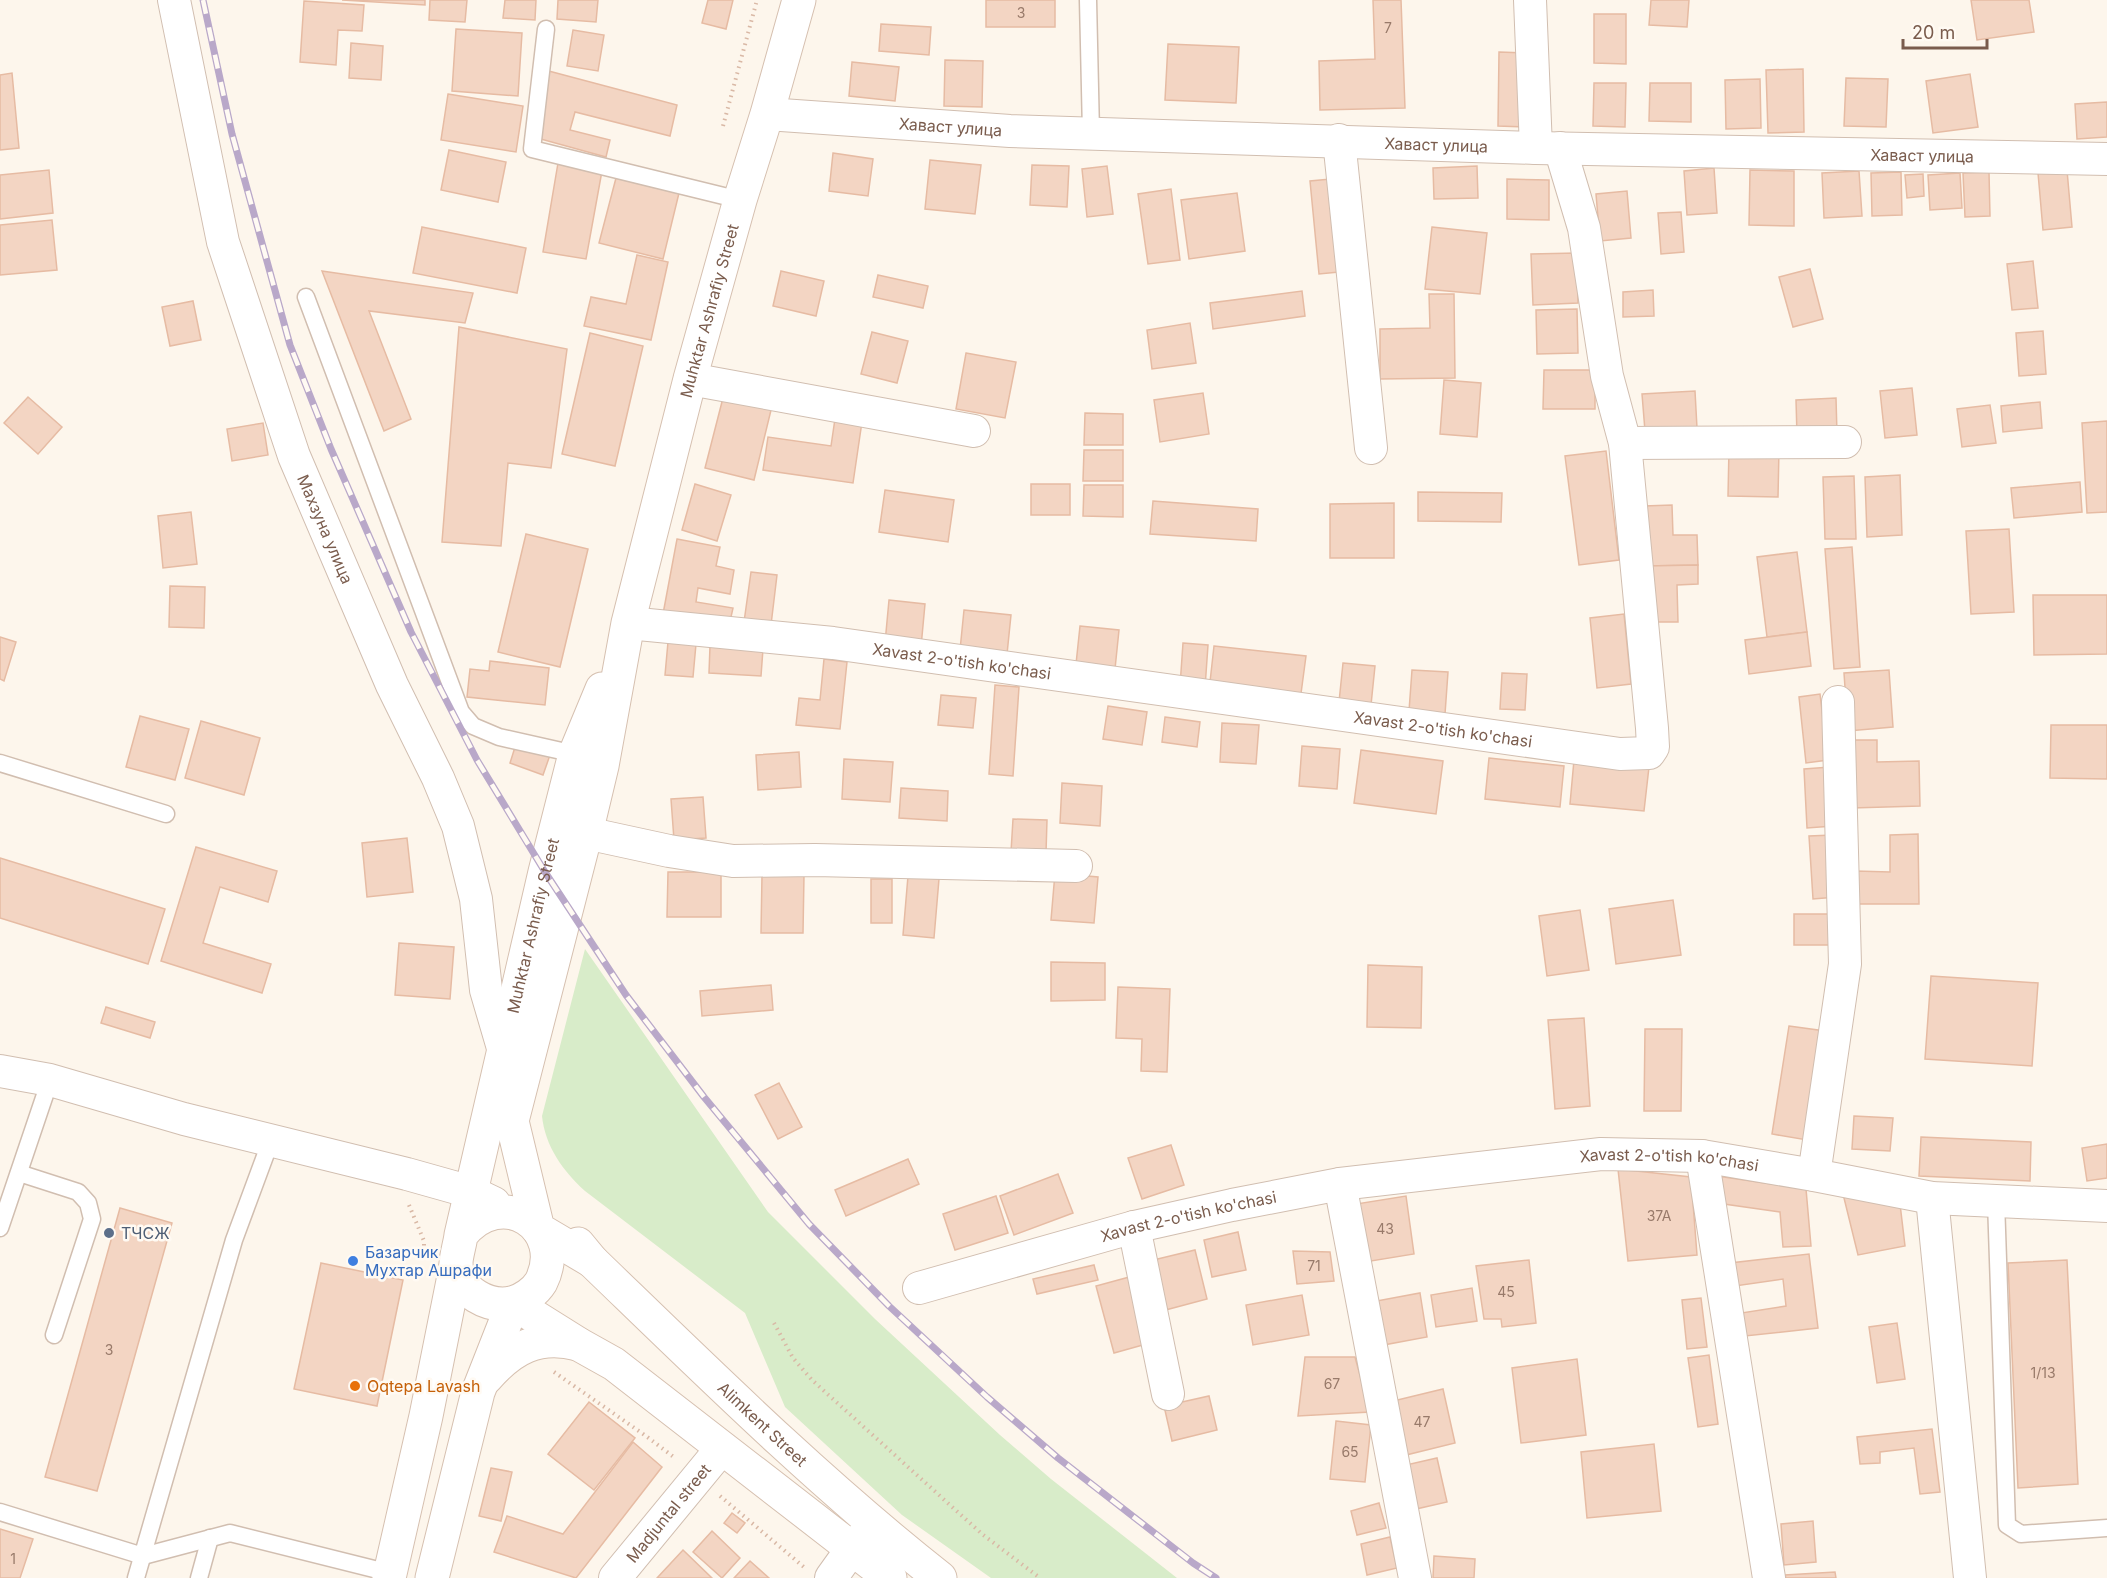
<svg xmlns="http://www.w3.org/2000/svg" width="2107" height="1578" font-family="Inter,sans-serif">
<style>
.green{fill:#d8ecc9}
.building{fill:#f3d5c3;stroke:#e6bba3;stroke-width:1.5}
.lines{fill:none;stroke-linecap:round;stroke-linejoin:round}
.service-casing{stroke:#d1beb0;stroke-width:19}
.minor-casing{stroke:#d1beb0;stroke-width:34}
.secondary-casing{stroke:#d6c0b0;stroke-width:35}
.path{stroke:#d9b8a5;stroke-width:4;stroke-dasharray:1.5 4.5;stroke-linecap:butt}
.service{stroke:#fff;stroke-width:16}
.minor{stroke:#fff;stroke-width:32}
.secondary{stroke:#fff;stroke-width:33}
.rail-casing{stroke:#b9a8c9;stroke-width:7}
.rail{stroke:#fffaf3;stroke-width:4.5;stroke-dasharray:14;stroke-linecap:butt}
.service-dot{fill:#5c6f8a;stroke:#fffaf3;stroke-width:2}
.shop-dot{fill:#3f7fe0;stroke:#fffaf3;stroke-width:2}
.food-dot{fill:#e8710a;stroke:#fffaf3;stroke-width:2}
.labels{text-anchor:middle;stroke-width:5;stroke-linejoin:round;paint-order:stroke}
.number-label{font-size:14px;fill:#987a6a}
.street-label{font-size:16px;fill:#7a5c4d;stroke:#fffaf3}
.service-label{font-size:16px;fill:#4e5e75;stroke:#fffaf3;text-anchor:start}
.shop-label{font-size:16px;fill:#366cbe;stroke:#fffaf3;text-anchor:start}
.food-label{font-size:16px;fill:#c56008;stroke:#fffaf3;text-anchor:start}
</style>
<rect width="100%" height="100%" fill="#fdf6ec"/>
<!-- green -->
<path class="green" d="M585,949L768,1212L875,1319L1000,1435L1051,1479L1177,1578H991L902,1515L785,1407L745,1313L585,1191C563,1171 545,1146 542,1116Z"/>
<!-- building -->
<g class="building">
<path d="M342,0H425V5Z"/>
<path d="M430,0H467L465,22L429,20Z"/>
<path d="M505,0H536L535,20L503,18Z"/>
<path d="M558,0H598L596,22L557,19Z"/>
<path d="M708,0H733L726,29L702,23Z"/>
<rect x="986" y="0" width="69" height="27"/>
<path d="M1373,0H1401L1405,108L1320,110L1319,61L1375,59Z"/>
<path d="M1651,0H1689L1687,27L1649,25Z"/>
<path d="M1971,0H2029L2034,32L1977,40Z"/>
<path d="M304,1L364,5L362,31L338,30L336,65L300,62Z"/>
<path d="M1594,14H1626V64L1594,63Z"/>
<path d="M881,24L931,27L929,55L879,51Z"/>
<path d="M456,29L522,33L518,96L452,91Z"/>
<path d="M573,30L604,35L598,71L567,66Z"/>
<path d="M351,43L383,46L381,80L349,78Z"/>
<path d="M1168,44L1239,47L1236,103L1165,100Z"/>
<path d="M1499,52L1529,53L1528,127L1498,126Z"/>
<path d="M945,60L983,61L982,107L944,106Z"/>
<path d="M852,62L899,67L895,101L849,96Z"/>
<path d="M1803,69L1804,132L1768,133L1766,70Z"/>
<path d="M545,70L677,105L670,136L575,112L570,130L610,140L606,157L537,138Z"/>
<path d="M12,73L19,148L0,150V75Z"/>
<path d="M1970,74L1978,127L1933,133L1926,81Z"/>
<path d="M1846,78L1888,79L1886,127L1844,126Z"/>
<path d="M1760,79L1761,128L1726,129L1725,80Z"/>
<path d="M1594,83H1626L1625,127L1593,126Z"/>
<path d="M1650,83H1691V122L1649,121Z"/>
<path d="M448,94L523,106L516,152L441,140Z"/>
<path d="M2107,102V137L2077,139L2075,104Z"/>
<path d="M449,150L506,162L498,202L441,190Z"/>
<path d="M833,153L873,159L868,196L829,191Z"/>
<path d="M930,160L981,165L975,214L925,209Z"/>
<path d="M558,163L602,171L586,259L543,252Z"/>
<path d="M1032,165L1069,166L1067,207L1030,205Z"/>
<path d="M1107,166L1113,214L1087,217L1082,169Z"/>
<path d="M1477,166L1478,198L1434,199L1433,168Z"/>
<path d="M1714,168L1717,213L1687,215L1684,171Z"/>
<path d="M49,170L53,213L0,219V175Z"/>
<path d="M1750,170L1794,171V226L1749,225Z"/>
<path d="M2067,170L2072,227L2043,230L2038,173Z"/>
<path d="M1859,171L1862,216L1824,218L1822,173Z"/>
<path d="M1901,172L1902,215L1872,216L1871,173Z"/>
<path d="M1989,172L1990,216L1965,217L1963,173Z"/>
<path d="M1960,173L1962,208L1930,210L1928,175Z"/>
<path d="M1923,174L1924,196L1907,198L1905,175Z"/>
<path d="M616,178L679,193L663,259L599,243Z"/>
<path d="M1341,178L1349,271L1319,274L1310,181Z"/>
<path d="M1507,179L1549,180V220L1507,219Z"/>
<path d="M1171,189L1180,260L1148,264L1138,194Z"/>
<path d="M1627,191L1631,238L1600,241L1596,194Z"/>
<path d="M1237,193L1245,251L1189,259L1181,200Z"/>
<path d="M1681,212L1684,252L1661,254L1658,213Z"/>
<path d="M52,220L57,270L0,275V225Z"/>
<path d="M422,227L526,248L517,293L413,273Z"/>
<path d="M1432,227L1487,233L1480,294L1425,289Z"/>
<path d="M1577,253L1578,303L1533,305L1531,254Z"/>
<path d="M637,255L668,262L651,340L584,326L591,297L626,304Z"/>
<path d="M2033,261L2038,308L2012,310L2007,264Z"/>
<path d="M1810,269L1823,319L1793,327L1779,277Z"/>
<path d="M322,271L473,293L465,323L369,311L411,419L384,431Z"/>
<path d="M781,271L824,281L816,316L773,306Z"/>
<path d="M878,275L928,286L923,308L873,297Z"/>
<path d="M1653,290L1654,316L1623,317V292Z"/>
<path d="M1302,291L1305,316L1213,329L1210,303Z"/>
<path d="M1429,294H1454L1455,378L1380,379V329L1430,328Z"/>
<path d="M193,301L201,340L170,346L162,307Z"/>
<path d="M1577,309L1578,353L1537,354L1536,310Z"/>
<path d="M1190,323L1196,363L1152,369L1147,330Z"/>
<path d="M459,327L567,349L551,468L508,463L501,546L442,542Z"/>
<path d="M2043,331L2046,374L2019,376L2016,333Z"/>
<path d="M872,332L908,341L897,383L861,374Z"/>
<path d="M590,333L643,346L615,466L562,454Z"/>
<path d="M966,353L1016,362L1005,418L956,409Z"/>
<path d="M1544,370H1595V409H1543Z"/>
<path d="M1444,380L1481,383L1477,437L1440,434Z"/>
<path d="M1912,388L1917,435L1885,438L1880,391Z"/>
<path d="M1695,391L1697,428L1645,431L1642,394Z"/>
<path d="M1203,393L1209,434L1160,442L1154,400Z"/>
<path d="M724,394L772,406L754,480L705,468Z"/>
<path d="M28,397L62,427L38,454L4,423Z"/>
<path d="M1836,398L1837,434L1797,435L1796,400Z"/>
<path d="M2040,402L2042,428L2003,432L2001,406Z"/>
<path d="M1990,405L1996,443L1962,447L1957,409Z"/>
<path d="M836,412L863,415L853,483L763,470L768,437L831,446Z"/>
<path d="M1085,413L1123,414V445H1084Z"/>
<path d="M2107,421V512L2087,513L2082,423Z"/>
<path d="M263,423L268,455L232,461L227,429Z"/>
<path d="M1729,448L1779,449L1778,497L1728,496Z"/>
<path d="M1084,450H1123V481H1083Z"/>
<path d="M1606,451L1619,560L1579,565L1565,456Z"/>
<path d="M1900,475L1902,535L1867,537L1865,477Z"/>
<path d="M1854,476L1856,539H1825L1823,477Z"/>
<path d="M2080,482L2082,512L2014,518L2011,488Z"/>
<path d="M695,484L731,495L717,541L682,530Z"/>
<rect x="1031" y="484" width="39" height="31"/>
<path d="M1084,485H1123V517L1083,516Z"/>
<path d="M885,490L954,500L948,542L879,532Z"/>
<path d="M1418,492L1502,493L1501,522L1418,521Z"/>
<path d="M1153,501L1258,509L1256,541L1150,534Z"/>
<path d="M1394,503V558H1330V504Z"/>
<path d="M1672,505L1673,535H1697L1698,565L1645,566L1644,506Z"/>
<path d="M191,512L197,564L163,568L158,516Z"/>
<path d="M2009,529L2014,612L1971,614L1966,531Z"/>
<path d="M526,534L588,549L560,667L498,652Z"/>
<path d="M677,539L720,547L716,566L734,570L730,594L698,588L696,602L733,608L729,626L663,614Z"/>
<path d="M1852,547L1860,667L1834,669L1825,549Z"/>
<path d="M1797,552L1807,632L1767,637L1757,557Z"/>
<path d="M1698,565V584L1677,585L1678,622H1647L1645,566Z"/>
<path d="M751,572L777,575L771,625L744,622Z"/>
<path d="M170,586L205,587L204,628L169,627Z"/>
<path d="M2033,595H2107V654L2034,655Z"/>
<path d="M889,600L925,604L921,647L885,643Z"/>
<path d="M964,610L1011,615L1006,664L959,660Z"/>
<path d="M1624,614L1631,684L1597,688L1590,618Z"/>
<path d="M1080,626L1119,630L1115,669L1076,664Z"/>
<path d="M1807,632L1811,666L1749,674L1745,640Z"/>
<path d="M0,637L16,642L4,681L0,679Z"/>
<path d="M668,642L696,644L693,677L665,675Z"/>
<path d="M1183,643L1208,645L1205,688L1180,686Z"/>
<path d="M710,646L763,649L761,676L709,673Z"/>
<path d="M1214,646L1306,656L1300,701L1209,691Z"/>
<path d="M824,659L847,662L840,729L796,725L799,698L820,700Z"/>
<path d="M490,661L549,668L545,705L467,697L470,669L489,671Z"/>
<path d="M1343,663L1375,666L1371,705L1339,702Z"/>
<path d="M1412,670L1448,672L1445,714L1409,711Z"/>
<path d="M1889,670L1893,727L1848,731L1844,673Z"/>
<path d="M1502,673L1527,674L1525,710L1500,709Z"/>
<path d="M995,685L1019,687L1013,776L989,774Z"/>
<path d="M1820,694L1828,760L1806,763L1799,697Z"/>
<path d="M941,695L976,698L973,728L938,725Z"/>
<path d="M1108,706L1147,712L1142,745L1103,739Z"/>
<path d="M140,716L189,729L175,780L126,767Z"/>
<path d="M1165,717L1200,722L1197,747L1162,742Z"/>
<path d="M201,721L260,738L244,795L185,778Z"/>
<path d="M1222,723L1259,725L1256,764L1220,762Z"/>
<path d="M2051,725H2107V779L2050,778Z"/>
<path d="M1851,740H1877V762L1919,761L1920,806L1852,808Z"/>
<path d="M516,744L550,755L543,775L510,763Z"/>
<path d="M1302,746L1340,749L1337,789L1299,786Z"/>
<path d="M1361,750L1443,761L1436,814L1354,803Z"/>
<path d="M799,752L801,787L758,790L756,755Z"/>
<path d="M1489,758L1564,766L1560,807L1485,799Z"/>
<path d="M844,759L893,762L890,802L842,799Z"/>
<path d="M1574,760L1649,767L1644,811L1570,804Z"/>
<path d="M1830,767L1833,826L1807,828L1804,769Z"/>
<path d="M1062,783L1102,786L1100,826L1060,823Z"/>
<path d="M901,788L948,791L947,821L899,818Z"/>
<path d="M703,797L706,838L674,840L671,799Z"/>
<path d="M1013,819L1047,820L1046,853L1011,852Z"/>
<path d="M1918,834L1919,904H1856V871L1890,872V835Z"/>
<path d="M1833,835L1837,897L1813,899L1809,836Z"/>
<path d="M407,838L413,892L367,897L362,843Z"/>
<path d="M196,847L277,871L268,902L220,887L203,943L271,964L262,993L161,961Z"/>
<path d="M0,858L165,909L148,964L0,918Z"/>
<path d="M668,872H721V917H667Z"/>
<path d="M1055,873L1098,877L1094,923L1051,920Z"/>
<path d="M762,875H804L803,933H761Z"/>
<path d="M908,876L939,879L934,938L903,935Z"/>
<rect x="871" y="879" width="21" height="44"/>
<path d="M1673,900L1681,955L1616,964L1609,909Z"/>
<path d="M1580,910L1589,970L1547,976L1539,916Z"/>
<rect x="1794" y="914" width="39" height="31"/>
<path d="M399,943L454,947L450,999L395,995Z"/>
<path d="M1051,962L1105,963V1000L1051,1001Z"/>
<path d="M1368,965L1422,967L1421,1028L1367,1027Z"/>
<path d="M1931,976L2038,983L2032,1066L1925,1059Z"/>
<path d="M771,985L773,1010L702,1016L700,991Z"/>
<path d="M1118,987L1170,989L1167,1072L1141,1071L1142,1039L1116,1038Z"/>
<path d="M106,1007L155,1022L150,1038L101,1023Z"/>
<path d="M1584,1018L1590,1106L1555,1109L1548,1020Z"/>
<path d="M1789,1026L1825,1031L1807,1140L1772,1134Z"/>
<path d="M1645,1029H1682L1681,1111H1644Z"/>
<path d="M779,1083L802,1127L778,1139L755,1095Z"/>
<path d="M1854,1116L1893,1118L1890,1151L1852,1149Z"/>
<path d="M1921,1137L2031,1142L2030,1181L1919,1176Z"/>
<path d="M2107,1144V1178L2087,1181L2082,1148Z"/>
<path d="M1171,1145L1184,1185L1142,1199L1128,1158Z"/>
<path d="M908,1159L919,1184L846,1216L835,1190Z"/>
<path d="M1618,1169L1691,1177L1697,1255L1628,1261Z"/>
<path d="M1058,1174L1073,1213L1014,1235L1000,1196Z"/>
<path d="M1717,1176L1806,1189L1811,1246L1783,1247L1780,1212L1724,1204Z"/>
<path d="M1843,1194L1900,1204L1905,1246L1858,1255Z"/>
<path d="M996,1196L1008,1233L955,1250L943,1214Z"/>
<path d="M1406,1196L1414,1254L1365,1262L1356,1204Z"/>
<path d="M120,1208L172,1223L97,1491L45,1477Z"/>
<path d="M1238,1232L1246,1270L1212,1277L1204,1240Z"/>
<path d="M1195,1250L1207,1299L1158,1312L1145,1262Z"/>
<path d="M1293,1251L1330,1252L1334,1281L1297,1284Z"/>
<path d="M1809,1254L1818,1328L1745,1336L1741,1313L1786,1306L1783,1279L1735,1286L1730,1263Z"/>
<path d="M1529,1260L1536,1323L1502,1327L1501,1319H1484L1476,1266Z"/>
<path d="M2067,1260L2078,1484L2018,1488L2008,1263Z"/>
<path d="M321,1263L403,1280L377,1406L294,1389Z"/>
<path d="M1094,1265L1098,1280L1037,1294L1033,1279Z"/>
<path d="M1133,1276L1150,1343L1114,1353L1096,1286Z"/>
<path d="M1472,1288L1477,1321L1436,1327L1431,1295Z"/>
<path d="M1420,1293L1427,1337L1378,1346L1371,1302Z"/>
<path d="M1302,1295L1309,1335L1253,1345L1246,1305Z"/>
<path d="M1701,1298L1707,1347L1687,1349L1682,1300Z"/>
<path d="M1897,1323L1905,1379L1877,1383L1869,1327Z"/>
<path d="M1709,1355L1718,1424L1698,1427L1688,1358Z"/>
<path d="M1305,1357H1355L1370,1412L1298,1416Z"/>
<path d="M1577,1359L1586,1435L1521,1443L1512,1368Z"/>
<path d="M1443,1389L1455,1443L1402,1456L1389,1402Z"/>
<path d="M1209,1396L1217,1430L1172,1441L1164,1406Z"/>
<path d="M589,1402L635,1438L594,1490L548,1454Z"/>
<path d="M1336,1421L1371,1425L1365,1482L1330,1479Z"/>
<path d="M1932,1429L1940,1492L1920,1494L1914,1448L1880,1452V1463L1860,1464L1857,1437Z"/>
<path d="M633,1442L662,1467L576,1578L494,1552L507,1516L563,1534Z"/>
<path d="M1654,1444L1661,1511L1587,1518L1581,1452Z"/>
<path d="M1437,1458L1447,1502L1416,1509L1406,1465Z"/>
<path d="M491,1468L512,1472L501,1521L479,1516Z"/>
<path d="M1379,1503L1386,1528L1357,1535L1351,1511Z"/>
<path d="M732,1513L745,1523L737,1533L724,1523Z"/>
<path d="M1813,1521L1816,1562L1784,1565L1781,1524Z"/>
<path d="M0,1529L33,1539L20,1578H0Z"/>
<path d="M712,1531L740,1558L722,1578L693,1552Z"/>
<path d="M1390,1537L1397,1568L1367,1575L1361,1544Z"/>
<path d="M683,1550L712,1578H657Z"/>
<path d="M1434,1556L1475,1559L1474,1578H1433Z"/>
<path d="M750,1561L769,1578H734Z"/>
<path d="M1835,1572L1836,1578H1786L1785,1575Z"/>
</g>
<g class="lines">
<defs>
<g id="service">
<path d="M1088,0L1091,133"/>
<path d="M546,29L532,149L740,200"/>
<path d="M306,297L461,712L473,726L499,737L575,754"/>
<path d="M0,763L166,814"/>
<path d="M19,1173L78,1192L88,1203L92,1219L54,1335"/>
<path d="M1996,1201L2007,1525L2021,1534L2107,1528"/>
<path d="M0,1228L50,1080"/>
<path d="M0,1512L143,1556L230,1533L390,1573"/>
<path d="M136,1578L234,1240L271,1140"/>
<path d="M199,1578L210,1538"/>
</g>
<g id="minor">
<path id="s1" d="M174,0L223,242L294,456L392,685L438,778L458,826L476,899L486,990L503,1048"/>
<path d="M1530,0L1536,148"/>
<path id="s2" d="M767,114L1010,131L1536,148L2107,159"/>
<path d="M1339,140L1371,448"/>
<path d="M690,379L974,431"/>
<path d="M1625,443L1845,442"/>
<path id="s3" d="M628,623L833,643L1620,754L1649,753L1653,747L1652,728L1625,443L1607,376L1584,228L1560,148"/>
<path d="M586,833L669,851L733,861L815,860L1076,866"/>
<path d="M0,1071L50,1080L184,1119L407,1174L471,1192L494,1203"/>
<path d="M1702,1156L1769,1578"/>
<path d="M1814,1175L1845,964L1838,702"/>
<path d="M1340,1184L1415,1578"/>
<path d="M1932,1198L1970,1578"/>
<path d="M1134,1227L1168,1394"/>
<path id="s4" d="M919,1288L1134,1227L1232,1205L1340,1184L1601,1154L1702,1156L1814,1175L1932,1198L2107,1206"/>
<path id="s5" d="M615,1578L722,1448"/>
<path d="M831,1578L851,1550L873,1525"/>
</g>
<g id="secondary">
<path id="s6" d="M461,1235C502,1183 568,1228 541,1282C535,1292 523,1300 512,1303C488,1308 460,1292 456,1267C455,1258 460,1245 461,1235L545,872L575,754L602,689"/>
<path id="s7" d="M578,1244L592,1261C705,1370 817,1481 940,1578"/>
<path id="s8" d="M592,1261L538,1229L512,1121L586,833L602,766L628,623L690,379L740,200L767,114L799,0"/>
<path d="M486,1378C512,1348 538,1334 578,1344"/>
<path d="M389,1578L426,1416L456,1266"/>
<path d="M432,1578L478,1392L513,1303L580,1345L614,1364L890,1578"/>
</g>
</defs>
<!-- service casing -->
<use href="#service" class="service-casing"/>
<!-- minor casing -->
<use href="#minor" class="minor-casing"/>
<!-- secondary casing -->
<use href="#secondary" class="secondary-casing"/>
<!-- path -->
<g class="path">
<path d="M723,126L757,0"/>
<path d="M409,1205L424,1241V1258"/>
<path d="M774,1323L793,1358L812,1380L982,1534L1040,1578"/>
<path d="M554,1372L646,1436L675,1458"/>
<path d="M720,1496L805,1568"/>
</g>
<!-- service -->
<use href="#service" class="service"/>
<!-- minor -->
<use href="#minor" class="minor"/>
<!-- secondary -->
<use href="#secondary" class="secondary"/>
<defs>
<path id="rail" d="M203,0L232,134L290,345L331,449L411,632L477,760L545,872L626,995L704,1097L809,1224L889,1306L987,1397L1058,1458L1193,1563L1216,1578"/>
</defs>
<!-- rail casing -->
<use href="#rail" class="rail-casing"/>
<!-- rail -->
<use href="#rail" class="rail"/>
</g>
<!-- markers -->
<circle class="service-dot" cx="109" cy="1233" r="6"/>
<circle class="shop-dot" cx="353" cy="1261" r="6"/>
<circle class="food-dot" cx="355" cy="1386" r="6"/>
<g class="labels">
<!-- number labels -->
<g class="number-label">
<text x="1021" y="18">3</text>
<text x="1388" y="33">7</text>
<text x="1659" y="1221">37А</text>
<text x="1385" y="1234">43</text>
<text x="1314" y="1271">71</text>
<text x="1506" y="1297">45</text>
<text x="109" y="1355">3</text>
<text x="2043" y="1378">1/13</text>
<text x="1332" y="1389">67</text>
<text x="1422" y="1427">47</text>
<text x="1350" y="1457">65</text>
<text x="13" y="1564">1</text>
</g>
<!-- street labels -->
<g class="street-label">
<text dy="6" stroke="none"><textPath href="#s2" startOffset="184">Хаваст улица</textPath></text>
<text dy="6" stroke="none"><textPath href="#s2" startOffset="670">Хаваст улица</textPath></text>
<text dy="6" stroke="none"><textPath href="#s2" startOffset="1156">Хаваст улица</textPath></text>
<text dy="6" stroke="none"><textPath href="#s8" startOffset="1008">Muhktar Ashrafiy Street</textPath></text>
<text dy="6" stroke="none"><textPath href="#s1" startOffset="552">Махзуна улица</textPath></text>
<text dy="6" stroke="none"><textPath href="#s3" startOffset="336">Xavast 2-o'tish ko'chasi</textPath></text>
<text dy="6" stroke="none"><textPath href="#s3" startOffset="822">Xavast 2-o'tish ko'chasi</textPath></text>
<text dy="6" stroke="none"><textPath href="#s6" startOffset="606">Muhktar Ashrafiy Street</textPath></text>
<text dy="6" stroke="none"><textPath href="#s4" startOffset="765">Xavast 2-o'tish ko'chasi</textPath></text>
<text dy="6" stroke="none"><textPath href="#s4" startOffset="279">Xavast 2-o'tish ko'chasi</textPath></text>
<text dy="6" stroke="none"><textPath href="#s7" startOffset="258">Alimkent Street</textPath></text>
<text dy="6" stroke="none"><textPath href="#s5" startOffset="84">Madjuntal street</textPath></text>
</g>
<!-- service labels -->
<g class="service-label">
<text x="121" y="1239">ТЧСЖ</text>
</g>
<!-- shop labels -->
<g class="shop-label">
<text x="365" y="1258">Базарчик<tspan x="365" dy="18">Мухтар Ашрафи</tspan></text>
</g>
<!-- food labels -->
<g class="food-label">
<text x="367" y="1392">Oqtepa Lavash</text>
</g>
</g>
<!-- scale -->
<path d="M1903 39v9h84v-9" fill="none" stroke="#7a5c4d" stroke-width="3"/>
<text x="1912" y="39" font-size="18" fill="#7a5c4d" stroke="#fffaf3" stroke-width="4.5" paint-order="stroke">20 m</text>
</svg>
